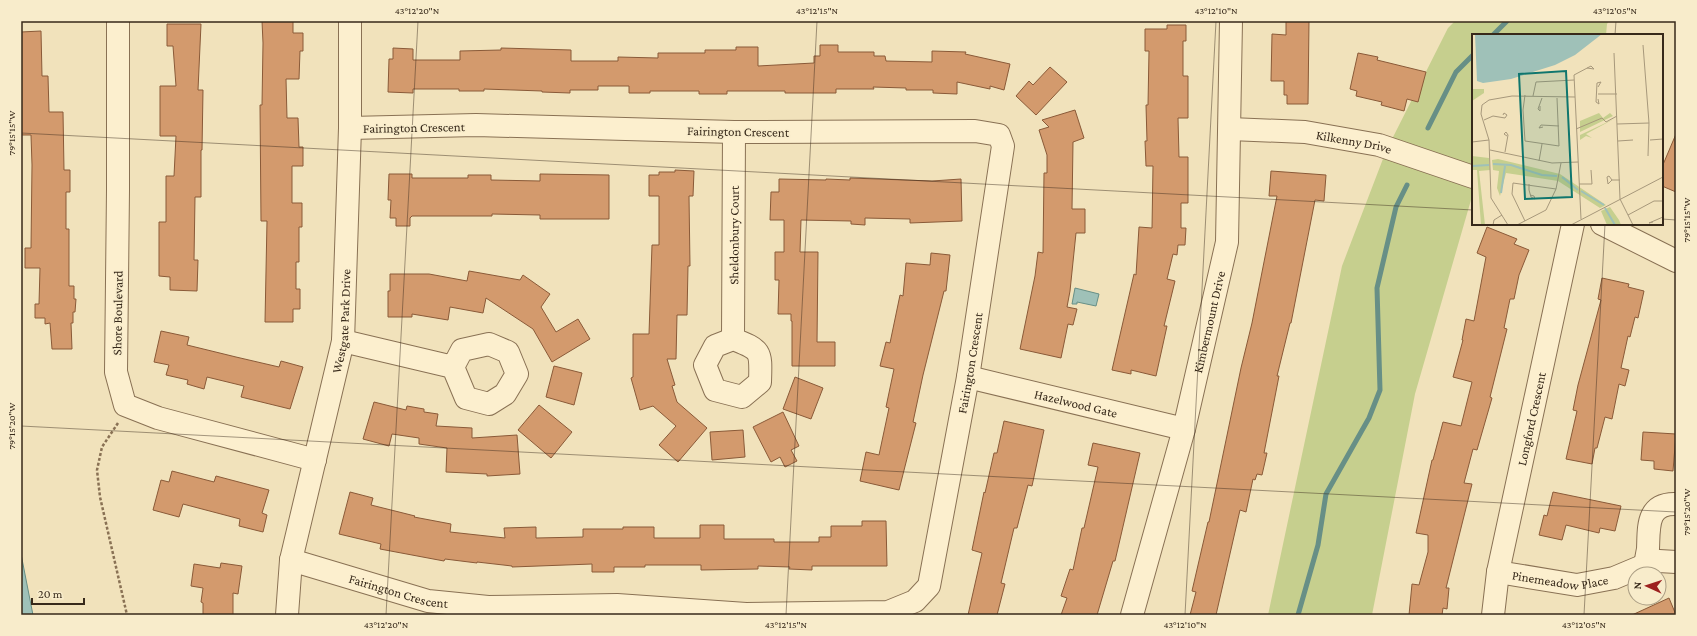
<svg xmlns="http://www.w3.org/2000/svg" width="1697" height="636" font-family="'Crimson Pro',serif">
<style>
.green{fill:#c6cf8e}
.water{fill:#9fc1b8;stroke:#678f86}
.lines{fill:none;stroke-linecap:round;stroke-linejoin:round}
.stream{stroke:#678f86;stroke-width:5}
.building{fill:#d39a6d;stroke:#8a5a38}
.minor-casing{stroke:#897154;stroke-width:24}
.path{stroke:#897154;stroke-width:2.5;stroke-dasharray:3 2;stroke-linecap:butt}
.minor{stroke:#fcefce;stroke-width:22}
.ticks{fill:none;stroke:#37291a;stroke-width:1;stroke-opacity:0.45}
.labels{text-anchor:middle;stroke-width:3;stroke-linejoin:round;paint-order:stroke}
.street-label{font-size:13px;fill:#37291a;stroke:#f8eccb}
.inset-river{fill:none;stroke:#9fc1b8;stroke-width:2}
.inset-road{fill:none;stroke:#a7987b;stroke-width:1}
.view{fill:#0f766e;fill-opacity:0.15;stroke:#0f766e;stroke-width:2}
.inset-edge{fill:none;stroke:#37291a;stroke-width:2}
.neatline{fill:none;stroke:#37291a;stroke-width:1.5}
.ticks-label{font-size:10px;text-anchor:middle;fill:#37291a}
</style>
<rect width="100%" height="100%" fill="#f1e2bb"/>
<!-- green -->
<path class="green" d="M1455,21H1609L1607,24L1606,35H1473V193L1415,394L1372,615H1268L1342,266L1386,151L1448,28Z"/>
<!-- water -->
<g class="water">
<path d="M1075,288L1099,294L1096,306L1077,302V304H1072Z"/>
<path d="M21,554L33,615H21Z"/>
</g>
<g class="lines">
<!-- stream -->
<g class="stream">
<path d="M1493,35L1507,21"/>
<path d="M1428,128L1456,72L1473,55"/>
<path d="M1298,615L1318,545L1326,494L1369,418L1380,390L1377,288L1396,207L1407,185"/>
</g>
</g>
<!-- building -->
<g class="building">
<path d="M262,21H293V33H303V51H300L299,79H286L287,118H298L299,147H303V166H292V203H302V227H299V262H296V289H300V309H293V322H265L267,221H261L260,105H262L263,43Z"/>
<path d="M1286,21H1309L1308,104H1287V95H1284V81H1271L1272,34L1286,35Z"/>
<path d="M167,24H201L198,90H203L202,150H201V197H195L194,260H198L197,291L170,290V277L159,276V222H166V176H174L176,136H160V86H176L173,46H167Z"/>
<path d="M1167,25H1186V41H1183V76H1188V118H1178L1179,157H1188V203H1181V228H1186L1185,245H1178L1177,255L1173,254L1167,279L1175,281L1164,326H1167L1156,376L1131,370V374L1112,370L1134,274L1136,275L1139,227L1152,228L1153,166H1146L1145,141H1147L1146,105H1148L1149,51H1145V29H1167Z"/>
<path d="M41,31L42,76H48L49,112H63L64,170H70V192H66V229H69V286H74V299H76L75,312H73V323H71L72,349H52L50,323L45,324V318H35V304H39L40,268H25V248H31L32,165L31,135H21V32Z"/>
<path d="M820,45H838V52H874V56H885L886,61L932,62V51L966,52L965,54L1010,64L1004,90L990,86V89L957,82V94L933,93V90H906V88L873,87L874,89H836V93H785V91H727V94H699V91H650V93H629V86H598V90H570V93L542,92V91L484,89V91H459V89H413V93L388,92L389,59H393V48L413,49V60H460V51L501,50V48L571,50V61H618V57L658,58V53H705V50H736V47H758V66L814,63V56H820Z"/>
<path d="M1358,53L1378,57L1377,60L1426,72L1418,102L1407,99L1404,111L1381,105L1382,102L1356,96L1357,91L1350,89Z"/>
<path d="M1050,67L1067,82L1036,115L1016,96L1029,81L1033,85Z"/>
<path d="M1075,110L1084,138L1073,142L1072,209H1085V233H1076L1070,291L1067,307L1077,309L1073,325L1068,324L1061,358L1020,349L1035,276L1038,252L1043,253L1044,173H1047V155L1039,130L1049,127L1042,120Z"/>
<path d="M1676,134V192L1662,186V167Z"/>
<path d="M675,170L694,171L693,196H689L690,266H688L687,315H677L676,359H667L675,385L672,386L677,402L707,428L678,462L659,445L676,426L653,406L640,410L631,378L633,377V334H649L652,245H659V196H649V175H659V172H675Z"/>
<path d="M1271,171L1326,175L1324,201L1315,200L1291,323H1290L1277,376H1279L1264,453H1267L1262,475L1257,474L1255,480L1253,479L1246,512L1240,510L1216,615H1190L1196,592L1192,591L1208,522H1209L1241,368L1252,323L1277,196H1269Z"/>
<path d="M389,174H412V178H468V175H491V180L540,181V174L609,175V219H540V215L492,214V216H412L410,218V226H396V218H390L391,200H388Z"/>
<path d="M850,178L932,181L961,179L962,221L910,223V219L865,218V225L851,224V221L801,220L800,252H818L817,342H835V366H792V321H791V314H778L779,280H775V252H784V220H770L771,192H779V179L826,180V179L850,180Z"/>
<path d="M1487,227L1517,239L1514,244L1529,250L1519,275L1514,299H1510L1504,328L1507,329L1490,397L1492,398L1477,450L1473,449L1464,483L1472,484L1446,588H1449L1447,609L1443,608L1442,615H1409L1412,584L1419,585L1428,552V535L1416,533L1432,460H1433L1443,422L1461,426L1472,382L1453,377L1463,340H1462L1466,319L1474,321L1486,257L1477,253Z"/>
<path d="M931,253L950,255L946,291H944L923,375L913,422L916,423L899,490L860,481L866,452L879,455L889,408L886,407L894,369L880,366L886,342L890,343L900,295L903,296L906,263L930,265Z"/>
<path d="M469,271L520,280L523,275L550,294L541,307L556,332L578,319L590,339L552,362L533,329L486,298L483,313L450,307L448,320L412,314V317H388V291H390V274H429L467,281Z"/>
<path d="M1602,278L1629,284L1628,287L1644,291L1638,318L1635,317L1630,337L1628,336L1621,368L1629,370L1625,386L1619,384L1612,419L1605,417L1597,448H1595L1592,464L1566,459L1577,411L1573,410L1578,385L1601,300L1598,299Z"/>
<path d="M161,331L189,337L187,345L236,357L279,367L281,361L303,367L290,409L241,397L244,386L207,377L204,389L187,384L188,380L166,375L169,365L154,362Z"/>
<path d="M554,366L582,373L574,405L546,397Z"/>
<path d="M795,377L823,388L811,419L783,409Z"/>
<path d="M374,402L406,410L407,406L424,409V412L438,414L436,426L472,428V438L517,435L520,474L487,476V474L446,472L447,448L419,444V438L392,434L389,446L363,439Z"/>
<path d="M539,405L572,432L551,458L518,430Z"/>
<path d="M783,412L799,446L791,450L797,461L785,467L780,457L771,462L753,427Z"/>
<path d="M1004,421L1044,430L1032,486L1028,485L1017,528H1014L1001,583L1005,584L997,615H968L982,553L972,550L984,492L985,493L994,453H997Z"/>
<path d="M743,430L745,457L712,460L710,432Z"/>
<path d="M1643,432L1676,434L1673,471L1654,469V461L1641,460Z"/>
<path d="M1093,443L1140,453L1115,561H1113L1097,615H1061L1067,598L1061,596L1070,569L1073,570L1082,528H1084L1098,467L1088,465Z"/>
<path d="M172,471L214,482L216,476L269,490L262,513L267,515L263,532L239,526L240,519L183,504L179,517L153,510L161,480L169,482Z"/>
<path d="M350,492L373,498L371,505L415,516L414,517L451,524L450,532L505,538L504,528L536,527V538L583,537V529H623V527H654V538H700V525H724V539H774V542H819V537H831V526H862V521H886L887,566H812V570L789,569L790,567L758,566V569L701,570V565H645V567H614V572H592V564L512,567V566L477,562V563L445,559L444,561L380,549L381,544L339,534Z"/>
<path d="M1553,492L1621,506L1615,531L1600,528L1599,533L1566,525L1562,540L1539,535L1544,515L1547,516Z"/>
<path d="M221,563L242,566L238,594L233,593V615H203V603L201,602L203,588L191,586L194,564L220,568Z"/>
<path d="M1669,598L1676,615H1632Z"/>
</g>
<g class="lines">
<defs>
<g id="minor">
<path d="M118,21V190L116,372L125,405L158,418L315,460"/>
<path id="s1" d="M1230,129L1305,132L1379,145L1473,177"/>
<path d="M1602,224L1676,261"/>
<path id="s2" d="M733,339C762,350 761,351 760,382L742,397L715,390L705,365L715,346L733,339L734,132"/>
<path d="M343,341L453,367L466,398L489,404L505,394L517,374L508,352L489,344L462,350L453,367"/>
<path id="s3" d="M968,377L1184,429"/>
<path id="s4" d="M291,560L428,601L488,607L617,605L746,614L888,612L915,601L929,586L968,377L1003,146L999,135L975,131L734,132L476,125L350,128"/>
<path d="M1645,565C1646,560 1647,554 1648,549C1649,528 1646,503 1676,504"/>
<path id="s5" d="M1498,572L1577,585L1614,578L1645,565L1659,561L1676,562"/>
<path id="s6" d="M287,615L291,560L343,341L350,128V21"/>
<path id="s7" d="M1132,615L1184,429L1227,242L1231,21"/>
<path id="s8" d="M1493,615L1498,572L1573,224"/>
</g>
</defs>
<!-- minor casing -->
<use href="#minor" class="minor-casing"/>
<!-- path -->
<path class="path" d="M118,423L102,447L97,470L100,497L127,615"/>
<!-- minor -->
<use href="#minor" class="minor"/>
</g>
<!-- ticks -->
<path class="ticks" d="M1615,35L1616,21M21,133L1473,210M1662,219L1676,220M21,426L1676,512M386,615L418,21M786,615L817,21M1185,615L1216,21M1584,615L1605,224"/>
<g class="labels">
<!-- street labels -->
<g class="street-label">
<text transform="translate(414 127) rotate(-1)" y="5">Fairington Crescent</text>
<text transform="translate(738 131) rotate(1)" y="5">Fairington Crescent</text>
<text dy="5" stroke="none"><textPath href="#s1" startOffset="125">Kilkenny Drive</textPath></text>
<text dy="5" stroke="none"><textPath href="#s2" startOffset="281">Sheldonbury Court</textPath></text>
<text transform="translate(117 313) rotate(-89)" y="5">Shore Boulevard</text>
<text dy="5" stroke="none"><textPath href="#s6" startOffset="300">Westgate Park Drive</textPath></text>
<text dy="5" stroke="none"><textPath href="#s7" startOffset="303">Kimbermount Drive</textPath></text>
<text dy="5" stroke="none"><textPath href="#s4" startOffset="880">Fairington Crescent</textPath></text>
<text dy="5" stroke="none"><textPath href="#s3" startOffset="111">Hazelwood Gate</textPath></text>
<text dy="5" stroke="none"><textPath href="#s8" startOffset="200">Longford Crescent</textPath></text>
<text dy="5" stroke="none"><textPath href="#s5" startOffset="63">Pinemeadow Place</textPath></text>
<text dy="5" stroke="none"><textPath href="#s4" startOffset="112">Fairington Crescent</textPath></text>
</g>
</g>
<!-- overview -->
<g transform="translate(1472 34)">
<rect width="191" height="191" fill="#f1e2bb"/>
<path d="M0,55H12V59L0,67ZM127,79L131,84L138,79L141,82L108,98V87ZM142,85L114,100L120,104L114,102L108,106V101ZM0,122L17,124L18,136L7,137L13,191H9L5,136H0ZM26,125L88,140L134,171L128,174L86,147L34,139L28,162L25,154L27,137L21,136L20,126ZM138,173L147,186L149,191H135L129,177Z" fill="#c6cf8e"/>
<path d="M3,0H130L103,21L83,31L39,45L11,49L5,47Z" fill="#9fc1b8"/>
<path class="inset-river" d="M21,130L39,131L70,141L85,142M0,132L17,131M90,143L106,156M109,157L132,171M29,159L33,132M133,174L143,191"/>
<path class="inset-road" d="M171,11L177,89L176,122M142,19L148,165L161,191M126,53L129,48L125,49L124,68L127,70L126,65M126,60H145M53,61L51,76L53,107L87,112L85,64M61,62L64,48L102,46M68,72V77L66,75L70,64M12,86L21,82L33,84L35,81L32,79L31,81M145,90L177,89M71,93L67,94L69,91L87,92M104,95L130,84L134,88L145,82M178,106L191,105M146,107L161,106M0,108L17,106M18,116L80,129L106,128M33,118L36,101L34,98L32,100L35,102M67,127L70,110M140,146L137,142L135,143L136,150L140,146H148M57,150V156L59,163L63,165L62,162L58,161M107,150H120L119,136M156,181L182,167H191M109,185L102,41L119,32L122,35L115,34M53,187L40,160L41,149L84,155M181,188L177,189L191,183M21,191L22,186L30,181M36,191L19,164L17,106L9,80L10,71L17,66L40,62L103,63M45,191L74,176L84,155L89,129M99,191L191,143"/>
<path class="view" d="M94,37L100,163L53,165L47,40Z"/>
<rect width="191" height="191" class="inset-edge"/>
</g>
<!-- border -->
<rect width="1697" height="636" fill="none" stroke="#f8eccb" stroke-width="44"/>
<!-- north arrow -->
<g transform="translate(1647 586) rotate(273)"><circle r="19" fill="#f8eccb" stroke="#ab9e84"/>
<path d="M0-3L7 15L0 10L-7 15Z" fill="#9d211f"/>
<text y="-6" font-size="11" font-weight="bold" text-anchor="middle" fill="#37291a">N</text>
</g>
<!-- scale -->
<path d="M32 598v6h52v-6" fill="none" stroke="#37291a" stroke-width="2"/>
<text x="38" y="598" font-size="12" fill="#37291a" stroke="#f8eccb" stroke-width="3" paint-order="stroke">20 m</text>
<rect x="22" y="22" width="1653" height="592" class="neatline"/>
<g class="ticks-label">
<text x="417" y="14">43°12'20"N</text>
<text x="817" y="14">43°12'15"N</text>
<text x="1216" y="14">43°12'10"N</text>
<text x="1615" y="14">43°12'05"N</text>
<text transform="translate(11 133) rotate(-90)" y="4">79°15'15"W</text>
<text transform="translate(1686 220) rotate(-90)" y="4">79°15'15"W</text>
<text transform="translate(11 426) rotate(-90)" y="4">79°15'20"W</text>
<text transform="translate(1686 512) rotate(-90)" y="4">79°15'20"W</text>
<text x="386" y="628">43°12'20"N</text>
<text x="786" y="628">43°12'15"N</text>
<text x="1185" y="628">43°12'10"N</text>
<text x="1584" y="628">43°12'05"N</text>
</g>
</svg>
